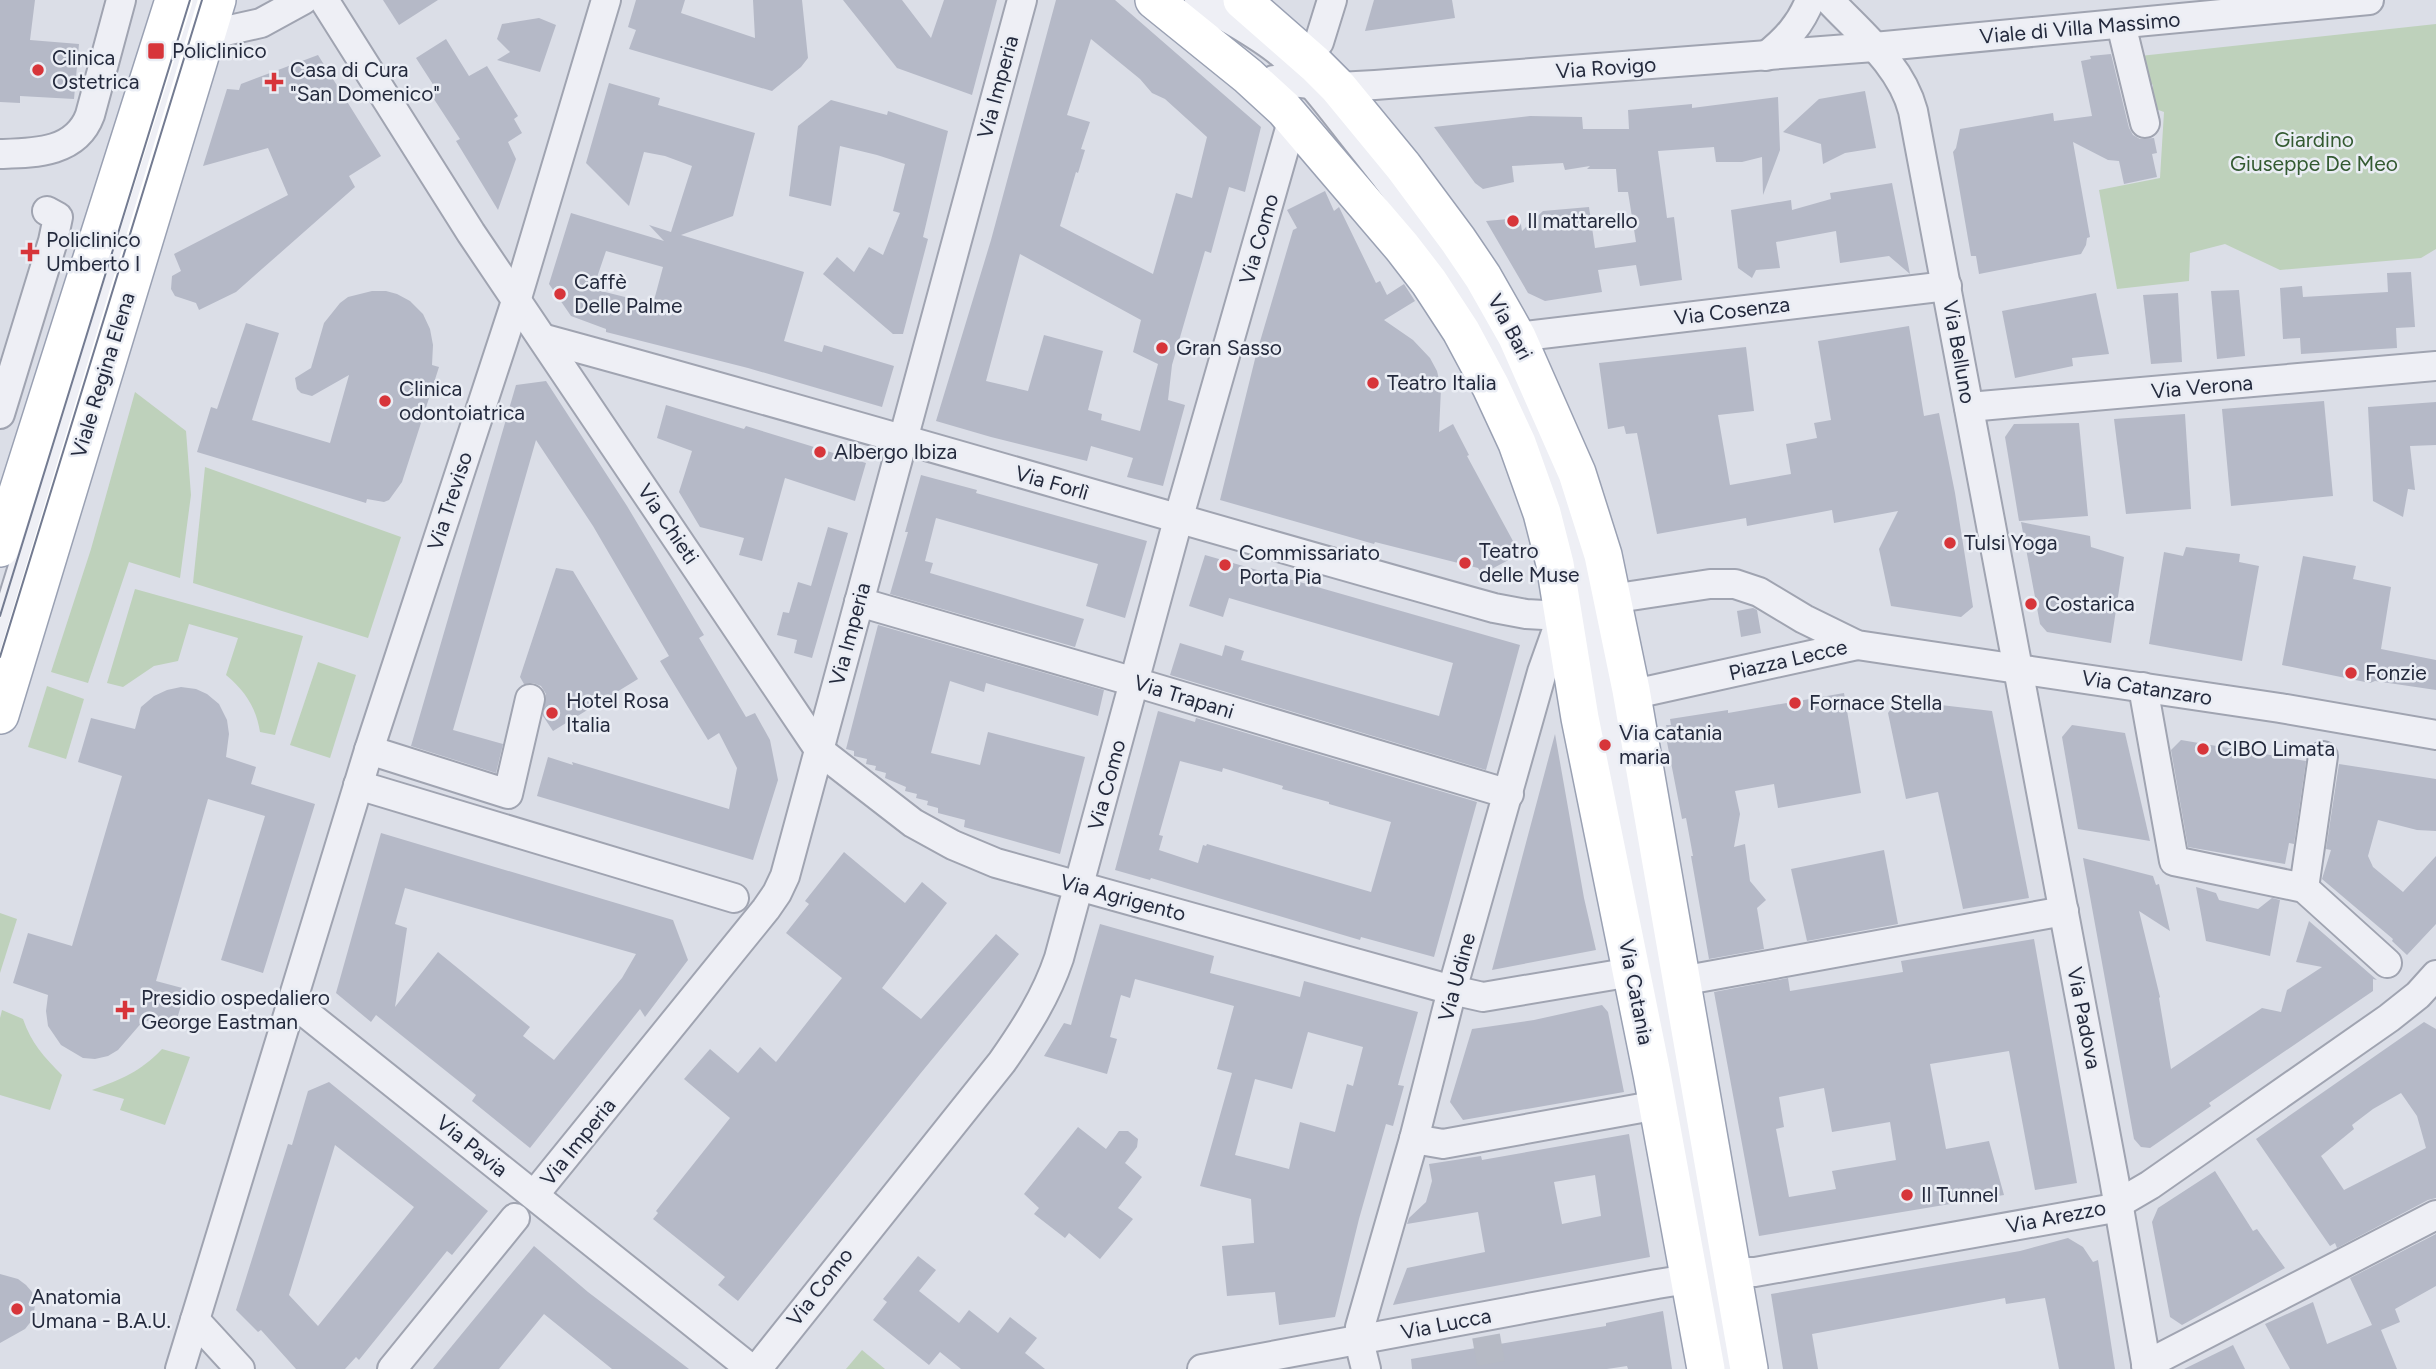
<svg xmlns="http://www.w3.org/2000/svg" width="2436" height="1369" font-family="Figtree,sans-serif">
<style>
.green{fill:#bed1bb}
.building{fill:#b5b9c7;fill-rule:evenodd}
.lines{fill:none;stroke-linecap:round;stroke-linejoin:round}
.minor-tunnel{stroke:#b6bac5;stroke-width:28;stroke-dasharray:28 14;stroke-linecap:butt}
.minor-casing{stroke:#a0a4b1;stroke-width:32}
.major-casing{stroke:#9aa1b3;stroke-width:40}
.minor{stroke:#eeeff5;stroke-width:28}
.major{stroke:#fff;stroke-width:37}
.tram{stroke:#737b91;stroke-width:2}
.poi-dot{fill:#d7353a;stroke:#eaedf4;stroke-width:2.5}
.labels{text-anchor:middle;stroke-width:5;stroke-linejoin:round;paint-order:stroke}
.street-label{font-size:21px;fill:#242a3d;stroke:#eaedf4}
.poi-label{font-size:21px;fill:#242a3d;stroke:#eaedf4;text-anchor:start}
.park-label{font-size:21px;fill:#335a31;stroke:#eaedf4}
</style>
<rect width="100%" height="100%" fill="#dbdee7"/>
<!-- green -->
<g class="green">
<path d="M2436,24V249L2421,258L2280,270L2225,244L2190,253L2189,281L2117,289L2099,190L2160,178L2164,112L2153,108V85L2143,76L2140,56Z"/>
<path d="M135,392L186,431L191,495L180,578L129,562L88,683L51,672L91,549Z"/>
<path d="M205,467L401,537L368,638L193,583Z"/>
<path d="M135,589L303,636L275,735L260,732C256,707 245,691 226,675L238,638L189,624L178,661L154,666L123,687L107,683Z"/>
<path d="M318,662L356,675L330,758L290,745Z"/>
<path d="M47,686L84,699L66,759L28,747Z"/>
<path d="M0,913L17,919L0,973Z"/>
<path d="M2,1010L23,1019C31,1043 44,1057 62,1075L50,1110L0,1095V1018Z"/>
<path d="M162,1049L190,1057L165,1125L120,1110L124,1099L92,1090C122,1079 140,1072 162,1049Z"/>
<path d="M862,1350L885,1369H846Z"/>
</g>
<!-- building -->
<g class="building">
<path d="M0,0H35L30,40L79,44L74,99L20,96V103L0,102Z"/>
<path d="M383,0H438L399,25Z"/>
<path d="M636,0H685L681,13L755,38L753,0H802L808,58L801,67L772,91L629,49L636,30L628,27Z"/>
<path d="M843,0H902L931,38L944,0H997L972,95L897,68Z"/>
<path d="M1056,0H1115L1261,127L1245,192L1229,187L1211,253L1205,251L1172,365L1168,400L1185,405L1163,486L1127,477L1133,458L1091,446L1087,461L991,437L936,421L991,240ZM1091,39L1140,79L1152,93L1165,99L1207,137L1192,198L1176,193L1153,274L1060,226L1076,172L1078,173L1085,150L1081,149L1090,122L1067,115ZM1020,254L1141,320L1133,352L1158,364L1140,431L1101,420L1102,414L1088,410L1103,351L1044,335L1028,391L986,381Z"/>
<path d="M1374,0H1452L1455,18L1365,31Z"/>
<path d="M539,18L556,25L540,72L497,60L510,52L497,39L502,24Z"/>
<path d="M446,39L469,76L487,66L518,116L514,119L522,133L508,142L516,159L498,210L456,141L460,139L430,93L436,89L416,58Z"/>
<path d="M2111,54L2129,128L2133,135L2140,139L2154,138L2157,153L2152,154L2157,177L2124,184L2119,161L2108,160L2073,142L2090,237L2087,238L2086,245L2081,254L1979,274L1976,256H1971L1953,152L1956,148L1960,129L2053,113L2054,121L2092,116L2081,61L2091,59L2090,56Z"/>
<path d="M318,55L381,156L349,176L355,187L236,292L199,310L196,303L175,296L171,289L172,276L181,271L174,254L288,195L268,148L203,166L227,89L239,90L241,84Z"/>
<path d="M609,83L660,98L658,105L755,133L733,216L681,235L804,272L784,341L822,352L824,345L894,366L882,407L748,368L606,332V329L571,316L549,284L571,213L664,241L649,225L671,232L692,166L665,156L644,152L629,206L586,163ZM606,251L663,267L653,304L593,289Z"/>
<path d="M1865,91L1876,148L1845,153L1823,164L1821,144L1783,132L1819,99Z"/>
<path d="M1778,97L1780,150L1763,195L1762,157L1742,162H1716L1714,147L1658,151L1667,218L1674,217L1682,280L1640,286L1636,265L1598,270L1602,292L1545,301L1528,293L1486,221L1520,218L1522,231L1543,211L1589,207L1595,248L1636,242L1628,192H1618L1616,169H1587L1590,166L1565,170L1563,163L1512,166L1514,182L1483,189L1475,183L1434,127L1530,116L1582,117L1583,129H1629L1628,110L1692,104V108Z"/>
<path d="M831,100L887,115L888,111L948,131L923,237L928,239L903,334H893L823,274L837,257L854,272L869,247L883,255L900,213L893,211L905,164L877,155L840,146L831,206L789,196L798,126Z"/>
<path d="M1892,183L1910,274L1889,256L1840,263L1836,231L1776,242L1780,268L1756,270L1752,278L1738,268L1731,210L1791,200L1792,210L1831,199L1830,193Z"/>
<path d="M1325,191L1334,211L1339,207L1376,283L1380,281L1387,295L1404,284L1415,301L1384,320L1413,340L1430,358L1437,371L1441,388L1439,432L1453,424L1469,455L1467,456L1520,554L1482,574L1478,568L1375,542L1374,544L1220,500L1256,355L1293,230L1297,228L1287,210Z"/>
<path d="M2411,272L2415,327L2396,328L2397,348L2301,354L2300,338L2283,339L2280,288L2302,286L2303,297L2388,292L2387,273Z"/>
<path d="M2239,290L2245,356L2217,359L2211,291Z"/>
<path d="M372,291H386L397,294L410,301L423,314L430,329L433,345L432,365L439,367L402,482L389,500L384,502L367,499L366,503L197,452L211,407L217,409L246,323L279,333L252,420L330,443L349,375L312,396L301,393L297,389L295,378L311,368L324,323L340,303L348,297Z"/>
<path d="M2096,293L2109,354L2072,358L2073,366L2015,378L2002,311Z"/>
<path d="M2178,293L2182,362L2151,364L2143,295Z"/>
<path d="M1909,326L1924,416L1939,413L1955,493L1973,607L1961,617L1891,606L1879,549L1898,511L1834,523L1832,510L1747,526L1746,518L1657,534L1637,433L1626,434L1624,426L1608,429L1599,363L1746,347L1754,411L1718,415L1730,485L1791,474L1786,444L1817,438L1814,423L1831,420L1818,341Z"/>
<path d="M546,381L627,506L704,635L699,638L746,717L755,713L770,740L778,780L753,860L537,796L548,757L573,765L572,762L729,809L737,768L719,733L708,740L660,661L669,656L593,526L536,440L453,730L503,744L496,773L411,746L516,385Z"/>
<path d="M2324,401L2333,496L2231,506L2222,409Z"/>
<path d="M2436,402V445L2410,446L2415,490L2408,489L2403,517L2373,501L2368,407Z"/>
<path d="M666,405L744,429L746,426L866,463L855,501L785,478L762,561L739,555L744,538L700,527L679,492L692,451L657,438Z"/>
<path d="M2185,414L2191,509L2126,514L2114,419Z"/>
<path d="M2079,423L2088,516L2019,521L2005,437L2014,424Z"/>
<path d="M921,475L977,490L976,493L1147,541L1125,618L1086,606L1098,564L936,518L925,561L933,563L930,573L1084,619L1075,647L890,594L908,532H905Z"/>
<path d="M2021,522L2090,536L2091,547L2124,557L2111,643L2047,632L2040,624Z"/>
<path d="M828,527L848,533L812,658L794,653L797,640L777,635L783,612L789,613L798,582L811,586Z"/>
<path d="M2186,547L2240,554L2239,562L2259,566L2242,661L2149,644L2164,552L2183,556Z"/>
<path d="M1205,555L1520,645L1486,770L1170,675L1180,643L1222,656L1225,645L1244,651L1241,660L1439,716L1453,663L1229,598L1223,617L1189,606Z"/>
<path d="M2303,556L2356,566L2353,579L2391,587L2381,649L2436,660V690L2375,681L2370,683L2282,665Z"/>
<path d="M556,568L573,571L638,679L553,731L543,716L546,694L541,686L533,683L524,684L520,677Z"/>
<path d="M1753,608L1757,610L1761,633L1741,637L1737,611Z"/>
<path d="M878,625L1104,690L1098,716L986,683L984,692L950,681L931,753L980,765L988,732L1085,757L1060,854L964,827L965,820L938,813V808L927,805L928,801L916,798L917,794L905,791L906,787L885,778L886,773L875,770L876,766L866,764L867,759L854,756V751L846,749Z"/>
<path d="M181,687L196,689L207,694L219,704L227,720L229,734L226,757L256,767L251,784L315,804L263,973L221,960L265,816L208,799L156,981L186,989L174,1029L144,1020L118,1050L108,1056L95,1059L83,1058L61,1045L48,1026L46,1011L48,995L13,983L28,933L72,946L122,776L78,762L91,718L135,729L141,707L154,696L167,690Z"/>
<path d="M1844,693L1861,793L1778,808L1774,784L1735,791L1740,814L1734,847L1745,844L1750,881L1766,900L1757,908L1764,949L1709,959L1691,856H1693L1686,818L1682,819L1666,737L1669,736L1666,725H1671L1670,719L1728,710V713Z"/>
<path d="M1898,700L1992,711L2029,898L1963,909L1938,792L1906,799L1888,713Z"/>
<path d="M1158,711L1195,722L1196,718L1477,802L1434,957L1361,937L1360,940L1151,878L1150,880L1115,870ZM1180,761L1222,772L1223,768L1283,786L1282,789L1329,802V804L1391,822L1371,892L1207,844L1206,846L1203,845L1198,863L1159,850L1163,836L1159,835Z"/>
<path d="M2072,725L2125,733L2150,841L2078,829L2062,737Z"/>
<path d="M1555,734L1584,898L1596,950L1492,970Z"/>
<path d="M2181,740L2306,761L2294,844L2289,843L2285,864L2188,847L2171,750Z"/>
<path d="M2339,764L2436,779V831L2417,830L2378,820L2368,856L2373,867L2403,892L2436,856V924L2407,955L2392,941L2393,939L2322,879L2331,850L2326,849Z"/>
<path d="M381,833L673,920L688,960L645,1017L640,1009L530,1148L472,1101L476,1095L376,1015L371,1022L336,993ZM405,888L636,954L622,978L554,1060L523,1036L530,1027L438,952L395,1007L407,928L395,924Z"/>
<path d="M1884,850L1898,924L1807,941L1791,869Z"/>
<path d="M844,852L905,903L922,882L947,903L882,988L921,1019L996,934L1019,954L920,1074L738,1301L718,1285L725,1277L653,1219L658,1213L656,1211L730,1118L684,1079L710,1049L738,1073L760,1047L776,1062L842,978L786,933L809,904L805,901Z"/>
<path d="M2083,858L2153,876L2156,885L2159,884L2170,931L2139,911L2160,997L2159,998L2171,1069L2262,1008L2281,1012L2287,990L2322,967L2296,962L2309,921L2377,980L2373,979V991L2209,1103L2211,1106L2150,1148L2141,1147L2134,1139Z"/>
<path d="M2196,887L2216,893L2219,900L2258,909L2272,898L2280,900L2270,956L2206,941Z"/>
<path d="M1100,924L1214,956L1210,973L1300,997L1304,981L1418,1012L1398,1085L1404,1086L1393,1126L1386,1124L1359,1219L1335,1317L1279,1325L1275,1292L1227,1296L1222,1246L1254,1243L1251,1199L1200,1186L1232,1073L1217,1069L1234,1006L1135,979L1130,998L1121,995L1110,1037L1117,1039L1107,1074L1044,1056L1064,1023L1071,1025ZM1308,1032L1363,1047L1353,1086L1347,1084L1335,1132L1300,1122L1289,1169L1235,1155L1255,1079L1292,1089Z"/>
<path d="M2034,939L2077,1183L2035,1190L2009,1051L1930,1064L1946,1149L1989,1141L2004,1195L1759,1236L1714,992L1788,978L1790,991L1903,972L1901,961ZM1824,1088L1832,1132L1890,1122L1896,1160L1832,1171L1836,1189L1789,1197L1776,1129L1784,1127L1779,1097Z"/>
<path d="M1602,1005L1608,1012L1624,1092L1463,1120L1450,1102L1472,1029L1534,1020Z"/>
<path d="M2424,1022L2436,1029V1198L2428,1200L2337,1248L2335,1243L2330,1246L2256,1139ZM2401,1093L2417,1116L2426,1148L2344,1190L2321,1156L2354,1129L2352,1125L2373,1109Z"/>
<path d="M329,1082L488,1211L452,1255L447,1251L359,1360L356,1357L345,1369H296L261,1330L258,1332L236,1310L288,1144L292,1145L308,1091ZM335,1145L414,1207L318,1326L289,1295Z"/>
<path d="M1078,1127L1106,1149L1119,1131H1128L1138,1139L1137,1147L1125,1163L1142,1177L1118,1208L1133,1219L1100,1259L1069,1233L1065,1238L1034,1214L1039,1208L1024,1194Z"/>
<path d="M1629,1134L1650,1257L1393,1305L1407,1268L1485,1252L1478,1212L1407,1224L1409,1218L1426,1202L1432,1181L1429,1164L1481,1156L1482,1160ZM1595,1175L1601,1216L1562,1224L1554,1182Z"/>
<path d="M2215,1171L2253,1231L2257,1229L2285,1268L2182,1325L2170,1317L2152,1222L2158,1208Z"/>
<path d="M2436,1234V1286L2395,1309L2400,1322L2381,1330L2397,1369H2290L2265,1324L2313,1302L2327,1344L2372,1325L2350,1278Z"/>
<path d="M2068,1238L2083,1247L2093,1262L2098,1260L2115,1369H2059L2045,1298L2006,1304L2005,1298L1812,1334L1818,1369H1783L1771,1294L2020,1251Z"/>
<path d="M534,1246L588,1292L689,1369H612L544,1314L499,1369H433Z"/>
<path d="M918,1256L936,1270L919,1291L959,1323L969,1310L998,1333L1010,1317L1037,1338L1025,1353L1045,1369H961L940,1352L929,1365L873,1320L887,1302L883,1299Z"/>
<path d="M0,1274L18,1279L26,1285L32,1292L35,1305L33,1319L25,1329L0,1343Z"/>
<path d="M1663,1311L1672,1369H1628L1627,1366L1607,1369H1412L1411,1359L1606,1326V1323Z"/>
<path d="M2233,1345L2245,1369H2184Z"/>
</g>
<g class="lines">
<!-- minor-tunnel -->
<path class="minor-tunnel" d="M1486,1336L1492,1369"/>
<defs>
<g id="minor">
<path d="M324,0L471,233L820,751L913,823L953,845L996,863L1452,990L1483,997L1632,972"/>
<path d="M1199,0C1226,19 1258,33 1283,55C1315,83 1339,119 1366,152C1450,256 1518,371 1559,498C1576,552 1585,608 1599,663L1728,1369"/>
<path d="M1829,0C1860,33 1901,65 1913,111L2114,1179L2147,1369"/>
<path d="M2121,24L2145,123"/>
<path d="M207,35L261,23L303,0"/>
<path d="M1766,56C1786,40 1801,24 1810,0"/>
<path d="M1297,71L1319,42L1332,0"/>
<path d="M1274,80L1338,87L1375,85L1874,47L2369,0"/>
<path d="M0,154C35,153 76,153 90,115L121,0"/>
<path d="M1517,337L1947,286"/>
<path d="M545,339C862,425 1177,520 1494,608L1526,614L1562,616"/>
<path d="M1969,407L2436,366"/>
<path d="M0,414L53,241L58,217L47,211"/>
<path d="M1597,585L1612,595L1624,597L1710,584H1735L1759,592L1804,619L1857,645L2280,708L2436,735"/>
<path d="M859,602L1121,678L1509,794"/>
<path d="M0,641L157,133L196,0"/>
<path d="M1616,681L1631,690L1648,691L1857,645"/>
<path d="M2143,687L2174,861L2304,888L2387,963"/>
<path d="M369,750L508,794L530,699"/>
<path d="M358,785L734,898"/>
<path d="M2304,888L2323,756"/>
<path d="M1681,981L2064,911"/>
<path d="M292,1002L751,1369"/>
<path d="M1414,1139L1443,1144L1658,1105"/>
<path d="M534,1195L766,909L777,893L785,876L1022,0"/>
<path d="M195,1320L240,1369"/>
<path d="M2146,1365L2436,1215"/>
<path d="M180,1369L369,750L517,298L606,0"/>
<path d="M392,1369L515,1218"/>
<path d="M757,1369L1002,1062C1025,1029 1046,997 1059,958L1178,520L1293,118"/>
<path d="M1202,1369L1657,1284L1732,1272H1755L2109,1209L2150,1185L2389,1018L2418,995L2436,975"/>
<path d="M1366,1369L1359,1341L1360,1327L1414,1139L1452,990L1542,672L1562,616"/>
</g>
<g id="major">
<path d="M1154,0L1248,76L1284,109L1402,247L1429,282L1461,331L1491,387L1517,443L1542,513L1555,564L1580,718L1652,1074L1706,1369"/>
<path d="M1242,0L1315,64L1338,87L1403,166L1458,240L1483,277L1517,337L1577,473L1603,555L1631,690L1749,1369"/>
<path d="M0,548L174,0"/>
<path d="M0,715L217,0"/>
</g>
</defs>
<!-- minor casing -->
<use href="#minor" class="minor-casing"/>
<!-- major casing -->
<use href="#major" class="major-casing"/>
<!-- minor -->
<use href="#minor" class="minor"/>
<!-- major -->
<use href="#major" class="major"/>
<!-- tram -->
<g class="tram">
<path d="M0,616L190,0"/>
<path d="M0,657L202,0"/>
</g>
</g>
<!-- markers -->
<g class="poi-dot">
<rect x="147" y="42" width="18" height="18" rx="3.5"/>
<circle cx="38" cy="70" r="7"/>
<path d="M270.5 71.5h7v7h7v7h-7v7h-7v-7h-7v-7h7z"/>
<circle cx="1513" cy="221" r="7"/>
<path d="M26.5 241.5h7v7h7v7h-7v7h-7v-7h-7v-7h7z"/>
<circle cx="560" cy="294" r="7"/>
<circle cx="1162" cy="348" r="7"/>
<circle cx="1373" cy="383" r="7"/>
<circle cx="385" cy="401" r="7"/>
<circle cx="820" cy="452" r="7"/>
<circle cx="1950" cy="543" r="7"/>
<circle cx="1465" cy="563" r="7"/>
<circle cx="1225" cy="565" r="7"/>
<circle cx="2031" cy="604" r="7"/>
<circle cx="2351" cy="673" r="7"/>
<circle cx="1795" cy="703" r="7"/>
<circle cx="552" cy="713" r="7"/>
<circle cx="1605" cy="745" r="7"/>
<circle cx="2203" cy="749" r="7"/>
<path d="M121.5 999.5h7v7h7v7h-7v7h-7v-7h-7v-7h7z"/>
<circle cx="1907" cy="1195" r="7"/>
<circle cx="17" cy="1309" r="7"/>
</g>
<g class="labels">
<!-- street labels -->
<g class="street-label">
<text transform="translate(2080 28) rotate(-5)" y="7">Viale di Villa Massimo</text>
<text transform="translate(1606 68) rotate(-4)" y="7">Via Rovigo</text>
<text transform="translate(998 87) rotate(-75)" y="7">Via Imperia</text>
<text transform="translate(1259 239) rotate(-74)" y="7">Via Como</text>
<text transform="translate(1732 311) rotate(-7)" y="7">Via Cosenza</text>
<text transform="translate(1510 327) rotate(62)" y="7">Via Bari</text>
<text transform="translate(1959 352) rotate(80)" y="7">Via Belluno</text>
<text transform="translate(103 375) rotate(-73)" y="7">Viale Regina Elena</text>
<text transform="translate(2202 387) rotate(-5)" y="7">Via Verona</text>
<text transform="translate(1052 483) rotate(16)" y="7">Via Forlì</text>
<text transform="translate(450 501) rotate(-72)" y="7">Via Treviso</text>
<text transform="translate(668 524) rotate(56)" y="7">Via Chieti</text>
<text transform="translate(850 634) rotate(-75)" y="7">Via Imperia</text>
<text transform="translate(1788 660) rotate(-13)" y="7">Piazza Lecce</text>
<text transform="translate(2147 688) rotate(9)" y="7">Via Catanzaro</text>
<text transform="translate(1184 697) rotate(17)" y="7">Via Trapani</text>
<text transform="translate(1107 785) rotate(-75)" y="7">Via Como</text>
<text transform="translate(1123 898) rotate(15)" y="7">Via Agrigento</text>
<text transform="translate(1457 977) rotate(-75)" y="7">Via Udine</text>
<text transform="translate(1636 992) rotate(79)" y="7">Via Catania</text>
<text transform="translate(2084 1018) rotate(79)" y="7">Via Padova</text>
<text transform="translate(578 1142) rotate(-51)" y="7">Via Imperia</text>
<text transform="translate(472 1146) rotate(39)" y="7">Via Pavia</text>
<text transform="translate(2056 1217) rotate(-11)" y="7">Via Arezzo</text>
<text transform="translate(820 1287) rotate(-52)" y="7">Via Como</text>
<text transform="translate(1446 1324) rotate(-11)" y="7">Via Lucca</text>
</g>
<!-- poi labels -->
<g class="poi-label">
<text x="172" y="58">Policlinico</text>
<text x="52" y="65">Clinica<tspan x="52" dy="24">Ostetrica</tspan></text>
<text x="290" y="77">Casa di Cura<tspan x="290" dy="24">"San Domenico"</tspan></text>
<text x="1527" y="228">Il mattarello</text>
<text x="46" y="247">Policlinico<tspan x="46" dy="24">Umberto I</tspan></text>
<text x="574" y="289">Caffè<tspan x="574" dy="24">Delle Palme</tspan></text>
<text x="1176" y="355">Gran Sasso</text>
<text x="1387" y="390">Teatro Italia</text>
<text x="399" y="396">Clinica<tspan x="399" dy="24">odontoiatrica</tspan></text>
<text x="834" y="459">Albergo Ibiza</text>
<text x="1964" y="550">Tulsi Yoga</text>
<text x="1479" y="558">Teatro<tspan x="1479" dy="24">delle Muse</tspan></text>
<text x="1239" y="560">Commissariato<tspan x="1239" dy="24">Porta Pia</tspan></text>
<text x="2045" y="611">Costarica</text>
<text x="2365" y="680">Fonzie</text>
<text x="566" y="708">Hotel Rosa<tspan x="566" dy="24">Italia</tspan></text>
<text x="1809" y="710">Fornace Stella</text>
<text x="1619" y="740">Via catania<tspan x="1619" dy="24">maria</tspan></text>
<text x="2217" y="756">CIBO Limata</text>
<text x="141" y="1005">Presidio ospedaliero<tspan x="141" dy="24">George Eastman</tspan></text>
<text x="1921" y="1202">Il Tunnel</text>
<text x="31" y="1304">Anatomia<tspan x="31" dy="24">Umana - B.A.U.</tspan></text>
</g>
<!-- park labels -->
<g class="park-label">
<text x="2314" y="147">Giardino<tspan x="2314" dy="24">Giuseppe De Meo</tspan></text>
</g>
</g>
</svg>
